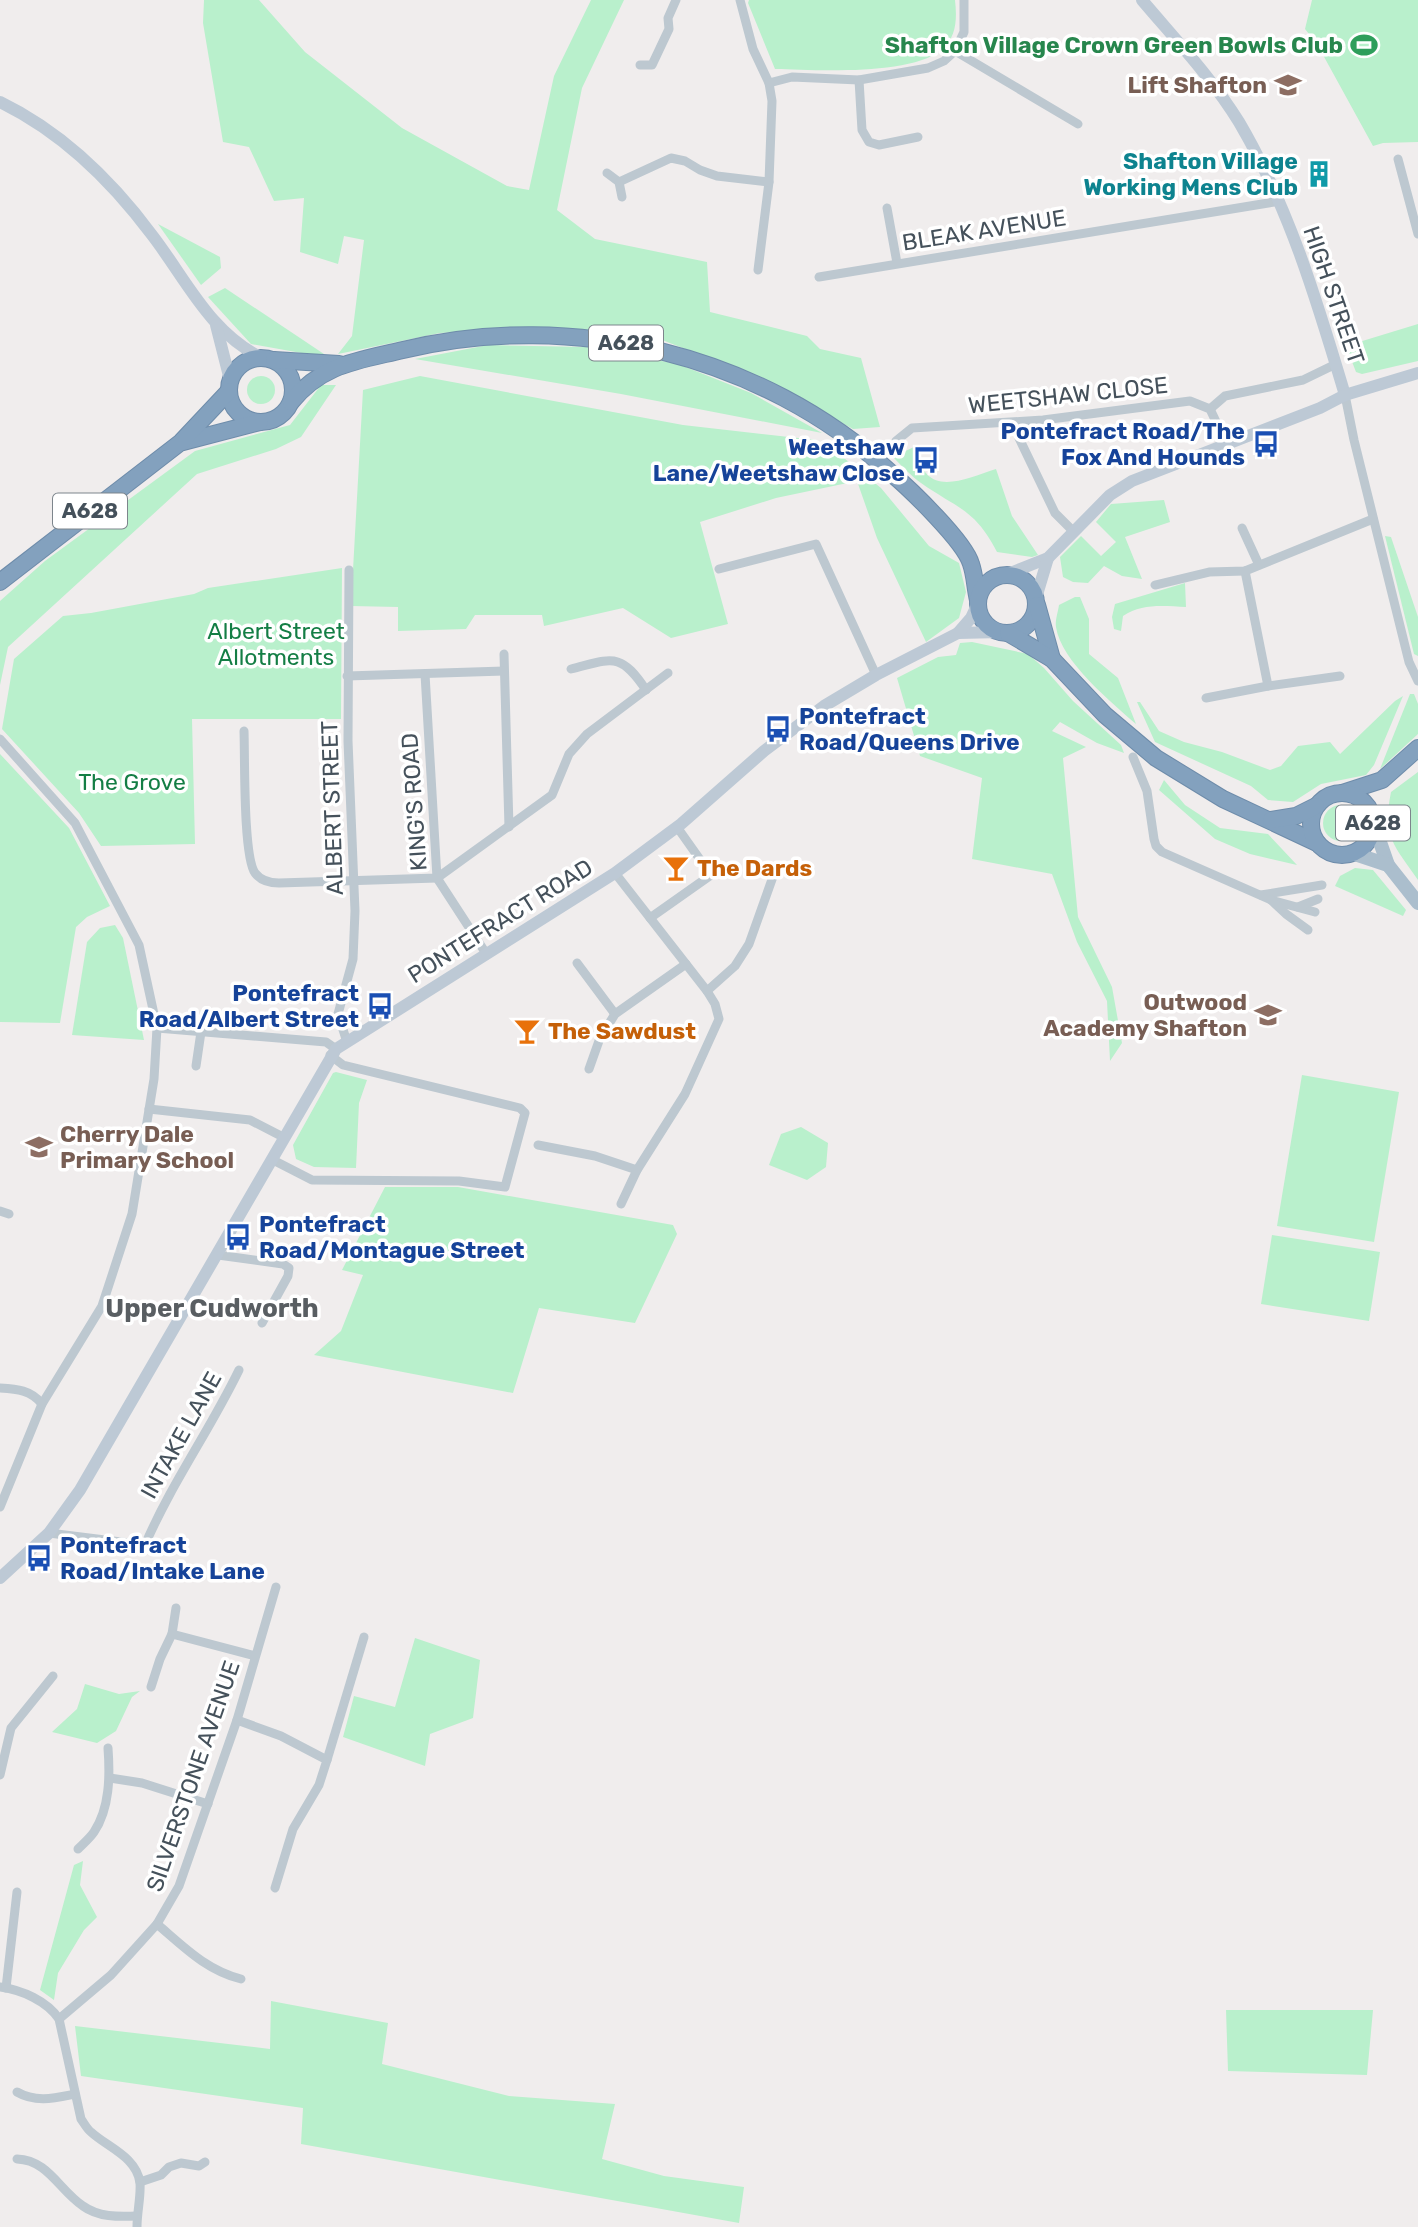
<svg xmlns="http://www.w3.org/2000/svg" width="1418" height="2227" font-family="Rubik,sans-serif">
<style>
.green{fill:#b9f0cc}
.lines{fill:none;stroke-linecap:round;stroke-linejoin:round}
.highway-casing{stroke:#6e8caa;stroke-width:18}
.street{stroke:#bdc8d0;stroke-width:9}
.secondary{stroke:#bdc9d5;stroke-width:12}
.primary{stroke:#abbecd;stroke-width:14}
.highway{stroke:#83a1be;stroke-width:16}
.labels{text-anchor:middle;stroke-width:7;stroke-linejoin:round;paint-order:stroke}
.shield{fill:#fff;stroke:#7d858c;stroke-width:2}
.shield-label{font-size:21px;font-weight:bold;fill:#45515b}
.leisure-label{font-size:23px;font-weight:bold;fill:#27864d;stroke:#fff;text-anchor:end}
.education-label{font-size:23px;font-weight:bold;fill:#785e54;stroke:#fff;text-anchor:end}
.culture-label{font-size:23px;font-weight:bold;fill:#0d838f;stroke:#fff;text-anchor:end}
.street-label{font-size:23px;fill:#45515b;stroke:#fff}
.transit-label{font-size:23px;font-weight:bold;fill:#164399;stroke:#fff;text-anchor:end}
.park-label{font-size:23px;fill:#147e45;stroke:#fff}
.food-label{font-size:23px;font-weight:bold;fill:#c56008;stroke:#fff;text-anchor:start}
.quarter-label{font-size:26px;font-weight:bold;fill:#595e62;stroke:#fff}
</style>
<rect width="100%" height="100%" fill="#f0eded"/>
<!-- green -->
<g class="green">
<path d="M204,0H259L305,52L402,128L507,186L529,190L554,76L591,0H624L582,88L557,210L595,239L707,262L710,312L807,336L820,349L861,358L880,427L853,429L762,379L657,338L551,327L440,333L338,354L352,336L364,240L344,236L338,264L300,252L304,198L274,201L249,147L223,142L203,23Z"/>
<path d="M749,0H955C957,18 957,38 941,50C910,76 815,70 775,69L748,3Z"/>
<path d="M1312,0H1418V142L1383,143L1373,146L1317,44L1305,29Z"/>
<path d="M158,224L220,257L221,268L201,285Z"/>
<path d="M225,288L324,354H307L251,344L208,297Z"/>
<path d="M1418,324V361L1362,374L1356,372L1346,346Z"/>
<path d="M488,345L586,347L678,364L751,393L822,433L621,394L415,359Z"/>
<circle cx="261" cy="390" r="14"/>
<path d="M420,376L683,425L816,440L839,454L881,488L929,546L959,563L966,592L959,618L926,642L877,538L857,481L776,498L700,522L728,624L671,638L623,608L544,626L542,615H475L466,629L398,631V607L351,606L363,390Z"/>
<path d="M321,385H336L301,437L276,449L197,474L8,647L0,685V601L45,561L195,451L290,425Z"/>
<path d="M916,446C923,500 962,480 996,469L1012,516L1038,555L1032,557L997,552C975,509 958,509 921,483C911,476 902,466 893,457Z"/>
<path d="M1164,500L1170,522L1125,537L1142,579L1122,576L1104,566L1088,583L1073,582L1063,577L1060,557L1081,536L1101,556L1116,542L1096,522L1111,504Z"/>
<path d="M1385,536L1391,537L1418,617V656L1414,654Z"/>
<path d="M342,568L341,719H192L195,844L101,846L79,813L2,729L14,659L63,616L91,613L194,594L208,588Z"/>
<path d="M1185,583L1186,607C1164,606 1142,603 1123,616L1121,631L1114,629L1112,617L1115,604Z"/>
<path d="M1075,597H1080L1089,619V654L1118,678L1136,724C1111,702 1061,661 1056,627C1055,620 1058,612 1059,605Z"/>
<path d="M972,642L1028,654L1044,668L1073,701L1121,745L1124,753L1097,743L1060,722L1052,731L1086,747L1063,758L1078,917L1112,987L1122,1043L1110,1061L1107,1001L1077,942L1052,874L972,859L982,778L920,756L897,678L938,657L956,655L960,643Z"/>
<path d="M1410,694H1414L1418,704V734L1380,769Z"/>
<path d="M1403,696L1374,765L1366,775L1321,784L1293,802L1268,800L1251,786L1155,742L1137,702H1140L1159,731L1184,742L1222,752L1270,770L1281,766L1298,746L1330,742L1340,754L1395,701Z"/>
<path d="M0,754L69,828L110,906L87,917L76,927L60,1023L0,1022Z"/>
<path d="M1418,772V880C1394,845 1382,837 1391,792Z"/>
<path d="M1164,780L1185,805L1220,828L1268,834L1297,865L1250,854L1215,839L1159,790Z"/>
<circle cx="1341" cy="823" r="18"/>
<path d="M1355,868L1373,870L1406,910L1403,916L1335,886L1340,876Z"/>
<path d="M115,925L123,938L144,1040L72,1035L87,942L100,928Z"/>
<path d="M336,1072L367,1080L359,1103L356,1168L314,1167L296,1159L293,1145L333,1073Z"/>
<path d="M1302,1075L1399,1092L1374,1242L1277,1226Z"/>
<path d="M801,1127L828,1143L826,1167L807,1180L769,1165L781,1134Z"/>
<path d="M385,1187H458L673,1225L677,1234L635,1323L539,1308L513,1393L314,1355L341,1331L363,1275L342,1270Z"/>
<path d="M1272,1235L1380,1252L1369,1321L1261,1304Z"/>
<path d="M415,1638L480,1660L473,1718L430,1734L425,1766L343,1737L354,1696L395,1707Z"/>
<path d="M85,1684L119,1694L140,1691L132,1697L116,1731L97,1743L52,1732L77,1709Z"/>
<path d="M83,1861L80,1885L97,1917L84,1930L58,1973L54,2000L40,1990L74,1865Z"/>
<path d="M271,2001L388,2023L382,2064L509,2096L615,2104L602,2159L664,2176L744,2187L739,2223L301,2144L303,2108L81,2076L75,2026L270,2049Z"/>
<path d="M1226,2010H1373L1367,2075L1228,2071Z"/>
</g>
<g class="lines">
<defs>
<g id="highway">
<circle cx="261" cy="390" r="32"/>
<path d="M274,360L339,364"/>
<path d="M291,402C322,364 357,361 403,350C573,309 761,354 891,473C910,489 965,542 971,564C975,575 975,588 978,600"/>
<path d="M183,442L260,422"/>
<circle cx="1007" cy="604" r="29"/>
<path d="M0,582L181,442L229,391"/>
<path d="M1037,605L1052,659"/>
<path d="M1008,633L1052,659L1105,715L1156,758L1223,799L1317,843"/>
<path d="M1342,793L1382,780L1418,748"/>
<circle cx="1342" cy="824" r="31"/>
<path d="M1271,820L1296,816L1316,806"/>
</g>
</defs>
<!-- highway casing -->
<use href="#highway" class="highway-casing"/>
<!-- street -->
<g class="street">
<path d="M740,0L753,49L769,83L772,101L769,182L758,270"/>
<path d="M955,51L1078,124"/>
<path d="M640,65H652L669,29L668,18L676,0"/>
<path d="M859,80L862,130L869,142L879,145L918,137"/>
<path d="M769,83L792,77L859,80L928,68L944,61L955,51L964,32V0"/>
<path d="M1398,159L1418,234"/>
<path d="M607,173L619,182L622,197"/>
<path d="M619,182L671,158L685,161L700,170L717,176L769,182"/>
<path d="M887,208L897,263"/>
<path d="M819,277L1280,201"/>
<path d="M1345,395L1354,440L1409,662L1418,681"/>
<path d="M1210,409L1225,396L1303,380L1336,364"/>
<path d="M1019,438L1055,513L1074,532"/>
<path d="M896,441L912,428L1043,420L1190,401L1210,409L1226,443"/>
<path d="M1242,528L1259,565"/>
<path d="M719,569L816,544L876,675"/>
<path d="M1245,571L1268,686"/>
<path d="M1155,585L1209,572L1245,571L1373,519"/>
<path d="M504,654L509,827"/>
<path d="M571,669C612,659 620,651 646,690"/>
<path d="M425,674L437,878L487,955"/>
<path d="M347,676L504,671"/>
<path d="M1206,698L1268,686L1340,676"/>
<path d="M244,731C245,756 243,856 255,873C261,881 270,883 279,883L437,878L552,795L569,754L587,734L668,673"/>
<path d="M0,739L75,823L139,945L157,1028L154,1079L132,1214L102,1306L42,1404L0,1507"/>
<path d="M1133,757L1147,791L1154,839L1156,846L1162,852L1271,900L1315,912"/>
<path d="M615,873L707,991L715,1004L719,1019L685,1094L637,1170L621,1204"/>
<path d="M1261,895L1322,885"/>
<path d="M1271,900L1286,914L1308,930"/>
<path d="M1298,907L1318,899"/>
<path d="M650,918L711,875L677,827"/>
<path d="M577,963L615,1014"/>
<path d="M707,991L735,966L749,944L775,871"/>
<path d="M157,1028L326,1042L336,1049"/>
<path d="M347,1042L338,1014L353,959L355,911L348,741L349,570"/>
<path d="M196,1066L201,1032"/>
<path d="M589,1069L600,1038L615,1014L686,964"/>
<path d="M149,1109L250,1120L285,1138"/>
<path d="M538,1145L595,1156L637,1170"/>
<path d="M273,1160L312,1180L459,1181L505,1187L525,1113L520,1108L343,1065L330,1055"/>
<path d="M0,1211L9,1214"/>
<path d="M218,1255L283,1264L289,1268L288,1276L262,1323"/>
<path d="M0,1388C17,1389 31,1390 42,1404"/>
<path d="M49,1533L145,1545C171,1484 210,1430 239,1370"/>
<path d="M172,1634L176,1608"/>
<path d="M151,1687L160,1659L172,1634L255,1656"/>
<path d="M237,1720L281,1736L327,1760L319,1785L293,1829L275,1888"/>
<path d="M327,1760L364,1637"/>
<path d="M0,1775L11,1728L53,1676"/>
<path d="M110,1778L142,1783L208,1804"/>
<path d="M78,1849C83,1844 90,1838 94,1832C110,1808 110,1775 108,1748"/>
<path d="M157,1924C184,1947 206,1970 241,1979"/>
<path d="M0,1987C22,1990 47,2001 59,2019L81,2119C84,2123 87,2129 91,2132C107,2147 137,2157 140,2183C141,2197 137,2212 137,2227"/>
<path d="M6,1988L17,1892"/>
<path d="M59,2019L111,1975L157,1924L179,1886L237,1720L276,1587"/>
<path d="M17,2092C36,2103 55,2098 75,2094"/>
<path d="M17,2159C48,2160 59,2190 83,2206C98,2217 118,2217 137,2216"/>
<path d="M140,2182L161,2175L169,2167L181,2163L199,2166L205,2162"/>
</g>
<!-- secondary -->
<g class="secondary">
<path d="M1142,0C1175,39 1212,78 1239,122C1289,207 1317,301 1345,395"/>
<path d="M0,102C62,132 111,180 152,235C186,279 209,332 262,358"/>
<path d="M216,325L230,380"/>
<path d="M1008,574L1048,558L1110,495L1132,481L1320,408L1345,395L1418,373"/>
<path d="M1036,598L1048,558"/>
<path d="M958,633L1001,632"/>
<path d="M0,1578L49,1533L80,1490L336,1049L615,873L681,824L764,751L824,706L876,675L958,633L971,618L978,603"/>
</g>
<!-- primary -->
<g class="primary">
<path d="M1373,822L1388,865L1418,903"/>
<path d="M1352,853L1388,865"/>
</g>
<!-- highway -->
<use href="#highway" class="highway"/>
</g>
<!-- icons -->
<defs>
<symbol id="stadium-bare" viewBox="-9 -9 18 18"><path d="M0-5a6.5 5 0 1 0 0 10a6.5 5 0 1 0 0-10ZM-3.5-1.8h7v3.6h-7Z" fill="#2e9e5b" stroke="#fff" stroke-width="2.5" paint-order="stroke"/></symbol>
<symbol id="school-bare" viewBox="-9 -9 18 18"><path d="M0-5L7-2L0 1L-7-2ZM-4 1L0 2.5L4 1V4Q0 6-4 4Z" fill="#8d6e63" stroke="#fff" stroke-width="2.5" paint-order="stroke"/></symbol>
<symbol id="building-bare" viewBox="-9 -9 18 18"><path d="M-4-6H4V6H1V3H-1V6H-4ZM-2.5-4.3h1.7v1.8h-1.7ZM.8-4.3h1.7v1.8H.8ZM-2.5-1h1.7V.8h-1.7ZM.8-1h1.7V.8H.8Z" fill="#0f9aa8" stroke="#fff" stroke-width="2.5" paint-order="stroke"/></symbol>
<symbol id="bus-bare" viewBox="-9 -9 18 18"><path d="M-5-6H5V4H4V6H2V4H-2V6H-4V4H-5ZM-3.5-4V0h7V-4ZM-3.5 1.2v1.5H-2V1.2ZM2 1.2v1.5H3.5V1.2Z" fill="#1a4fb4" stroke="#fff" stroke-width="2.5" paint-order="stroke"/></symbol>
<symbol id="bar-bare" viewBox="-9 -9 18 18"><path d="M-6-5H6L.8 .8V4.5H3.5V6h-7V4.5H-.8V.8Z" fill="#e8710a" stroke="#fff" stroke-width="2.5" paint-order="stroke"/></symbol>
</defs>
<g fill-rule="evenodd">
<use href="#stadium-bare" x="1345" y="26" width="38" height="38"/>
<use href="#school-bare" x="1269" y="66" width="38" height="38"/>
<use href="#building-bare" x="1300" y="155" width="38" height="38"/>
<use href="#bus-bare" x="1247" y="425" width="38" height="38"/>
<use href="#bus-bare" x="907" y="441" width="38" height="38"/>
<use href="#bus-bare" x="759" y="710" width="38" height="38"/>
<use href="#bar-bare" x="657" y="849" width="38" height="38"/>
<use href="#bus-bare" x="361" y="987" width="38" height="38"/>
<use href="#school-bare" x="1249" y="996" width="38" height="38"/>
<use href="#bar-bare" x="508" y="1012" width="38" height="38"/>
<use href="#school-bare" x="20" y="1128" width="38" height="38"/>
<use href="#bus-bare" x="219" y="1218" width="38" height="38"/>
<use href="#bus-bare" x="20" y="1539" width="38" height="38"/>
</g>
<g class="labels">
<!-- shield labels -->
<g class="shield">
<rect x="589" y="325.5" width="74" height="35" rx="5"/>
<rect x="53" y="493.5" width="74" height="35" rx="5"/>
<rect x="1336" y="805.5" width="74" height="35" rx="5"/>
</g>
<g class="shield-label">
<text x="626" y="350">A628</text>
<text x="90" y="518">A628</text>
<text x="1373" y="830">A628</text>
</g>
<!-- leisure labels -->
<g class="leisure-label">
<text x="1343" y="53">Shafton Village Crown Green Bowls Club</text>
</g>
<!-- education labels -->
<g class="education-label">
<text x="1267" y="93">Lift Shafton</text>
<text x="1247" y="1010">Outwood<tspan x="1247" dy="26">Academy Shafton</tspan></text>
<text x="60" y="1142" text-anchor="start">Cherry Dale<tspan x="60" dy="26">Primary School</tspan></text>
</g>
<!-- culture labels -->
<g class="culture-label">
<text x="1298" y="169">Shafton Village<tspan x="1298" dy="26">Working Mens Club</tspan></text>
</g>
<!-- street labels -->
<g class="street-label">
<text transform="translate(984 230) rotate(-9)" y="8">BLEAK AVENUE</text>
<text transform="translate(1334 295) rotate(71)" y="8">HIGH STREET</text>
<text transform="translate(1068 395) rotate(-6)" y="8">WEETSHAW CLOSE</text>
<text transform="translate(414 802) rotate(-94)" y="8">KING'S ROAD</text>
<text transform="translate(332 808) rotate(-92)" y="8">ALBERT STREET</text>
<text transform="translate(500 921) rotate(-32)" y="8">PONTEFRACT ROAD</text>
<text transform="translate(181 1435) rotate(-61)" y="8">INTAKE LANE</text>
<text transform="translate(193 1776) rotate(-71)" y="8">SILVERSTONE AVENUE</text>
</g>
<!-- transit labels -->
<g class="transit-label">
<text x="1245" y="439">Pontefract Road/The<tspan x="1245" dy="26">Fox And Hounds</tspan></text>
<text x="905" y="455">Weetshaw<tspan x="905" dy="26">Lane/Weetshaw Close</tspan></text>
<text x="799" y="724" text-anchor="start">Pontefract<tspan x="799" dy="26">Road/Queens Drive</tspan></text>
<text x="359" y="1001">Pontefract<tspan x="359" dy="26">Road/Albert Street</tspan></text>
<text x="259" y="1232" text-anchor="start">Pontefract<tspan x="259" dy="26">Road/Montague Street</tspan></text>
<text x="60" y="1553" text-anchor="start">Pontefract<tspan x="60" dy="26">Road/Intake Lane</tspan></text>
</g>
<!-- park labels -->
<g class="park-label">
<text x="276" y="639">Albert Street<tspan x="276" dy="26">Allotments</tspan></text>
<text x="132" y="790">The Grove</text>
</g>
<!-- food labels -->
<g class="food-label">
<text x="697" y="876">The Dards</text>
<text x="548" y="1039">The Sawdust</text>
</g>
<!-- quarter labels -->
<g class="quarter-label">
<text x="212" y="1317">Upper Cudworth</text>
</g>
</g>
</svg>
